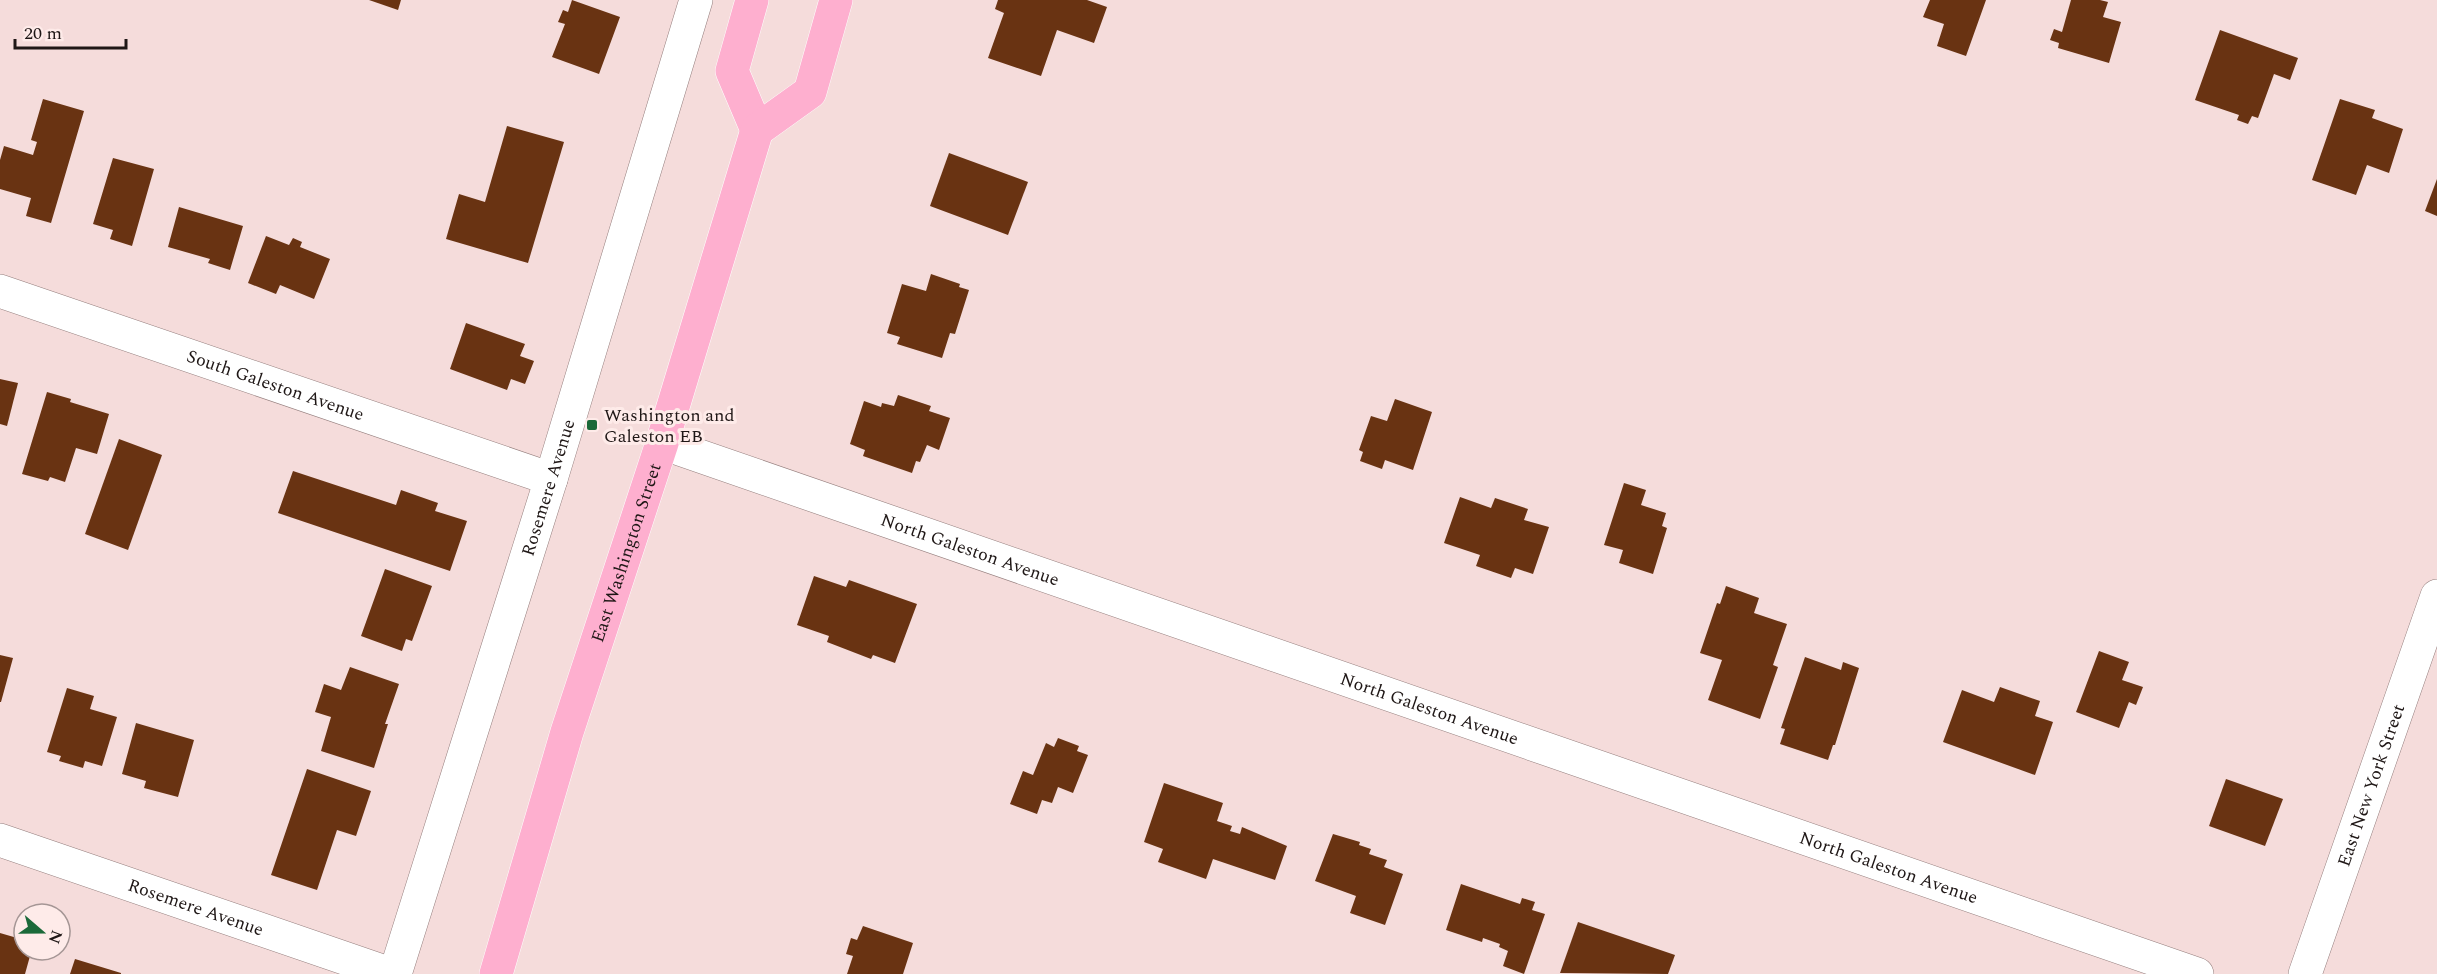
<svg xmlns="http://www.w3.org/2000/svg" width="2437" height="974" font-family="Spectral,serif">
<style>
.building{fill:#693312}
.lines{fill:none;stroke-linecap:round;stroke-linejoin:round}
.street-casing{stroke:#947e7d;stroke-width:34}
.primary-casing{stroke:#fff;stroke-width:34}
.street{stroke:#fff;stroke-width:33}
.primary{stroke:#feafcf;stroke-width:33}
.poi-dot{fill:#1b6939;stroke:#feebe9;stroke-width:2}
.labels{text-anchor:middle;stroke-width:6;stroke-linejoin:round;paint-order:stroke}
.street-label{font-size:18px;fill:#1f1716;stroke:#feebe9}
.poi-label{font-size:18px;fill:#1f1716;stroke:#feebe9;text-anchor:start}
</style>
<rect width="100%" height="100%" fill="#f5dcdb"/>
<!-- building -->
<g class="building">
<path d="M369,0H401L398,10Z"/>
<path d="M572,0L620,17L599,74L552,57L565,24L558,22L563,10L568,12Z"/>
<path d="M998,0H1087L1107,7L1094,43L1057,30L1041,76L988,58L1004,13L995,9Z"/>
<path d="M1930,0H1986L1966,56L1937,46L1944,24L1923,17Z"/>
<path d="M2071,0H2100L2108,2L2103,17L2121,22L2109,63L2058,48L2059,43L2050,40L2054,29L2062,32Z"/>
<path d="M2220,30L2298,58L2290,80L2274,74L2258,118L2252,116L2248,124L2237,120L2239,115L2195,100Z"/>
<path d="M43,99L84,111L51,223L26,216L31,198L0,189V160L4,146L33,155L37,142L31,140Z"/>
<path d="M2340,99L2375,110L2372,118L2403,129L2389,173L2367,165L2356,195L2312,180Z"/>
<path d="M507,126L564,142L528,263L446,239L459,194L485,202Z"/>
<path d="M949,153L1028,182L1008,235L930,206Z"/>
<path d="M113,158L154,169L132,246L110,239L113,230L93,224Z"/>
<path d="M2437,179V216L2425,211Z"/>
<path d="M179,207L243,226L230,270L208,263L210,259L168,247Z"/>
<path d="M266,236L289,245L293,238L302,242L300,247L330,259L314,299L280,285L276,294L248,283Z"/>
<path d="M931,274L960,284L959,287L969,290L955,334L950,333L942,358L897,344L900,337L887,333L902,284L926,291Z"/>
<path d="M466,323L525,344L520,356L534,361L525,384L511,379L507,390L450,369Z"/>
<path d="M0,379L18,383L7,426L0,424Z"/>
<path d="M47,392L71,399L70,402L109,414L97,454L76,448L65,482L50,477L48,481L22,474Z"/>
<path d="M898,395L931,406L929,411L950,418L939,450L927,445L920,462L916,461L912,473L863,456L865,450L850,444L864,401L881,407L882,403L894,406Z"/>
<path d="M1395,399L1432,412L1413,470L1385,460L1382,469L1360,461L1363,452L1359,450L1371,416L1387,421Z"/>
<path d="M119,439L162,455L128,550L85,534Z"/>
<path d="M293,471L396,505L401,490L438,503L435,511L467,521L450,571L278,513Z"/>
<path d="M1624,483L1646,490L1641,505L1666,513L1662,526L1667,528L1653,574L1619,563L1623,550L1604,545Z"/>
<path d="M1460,497L1491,508L1495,498L1528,509L1524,520L1549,527L1533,574L1515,568L1511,578L1476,566L1480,555L1444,543Z"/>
<path d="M385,569L432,586L412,641L406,639L402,651L361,636Z"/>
<path d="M814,576L846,587L849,580L917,604L895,663L873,655L871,659L827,642L829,636L797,625Z"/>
<path d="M1726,586L1759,598L1754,613L1787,624L1773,665L1778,667L1760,719L1708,700L1722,660L1700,653L1717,603L1720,604Z"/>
<path d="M2099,651L2129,662L2122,680L2143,687L2136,705L2129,702L2119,728L2076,712Z"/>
<path d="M0,655L13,658L1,702H0Z"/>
<path d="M1805,657L1841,670L1843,662L1859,668L1835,745H1833L1828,760L1780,744L1785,729L1781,728Z"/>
<path d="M350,667L399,684L385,724H388L374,768L321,751L331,717L315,712L324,684L341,690Z"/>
<path d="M2000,687L2040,701L2035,716L2053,722L2035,775L1943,742L1962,690L1994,702Z"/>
<path d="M67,688L94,696L90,709L117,717L102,766L85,761L83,768L59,761L61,756L47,752Z"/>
<path d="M136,723L194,740L178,797L144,788L146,781L122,774Z"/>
<path d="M1058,738L1079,746L1077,751L1088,755L1073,793L1058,787L1052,803L1042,800L1037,814L1010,804L1023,771L1033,775L1046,743L1054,747Z"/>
<path d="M307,769L371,791L356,836L337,830L317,890L271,875Z"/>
<path d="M2226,779L2283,799L2265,846L2209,826Z"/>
<path d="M1164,783L1223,803L1217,821L1232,826L1230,831L1240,834L1242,827L1287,846L1275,880L1213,859L1206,879L1158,862L1163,849L1144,842Z"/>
<path d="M1333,834L1360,842L1359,845L1371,849L1369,854L1387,860L1384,867L1403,874L1385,925L1350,913L1356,896L1315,881Z"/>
<path d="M1461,884L1520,904L1522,898L1535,902L1532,910L1545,914L1524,974L1503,966L1508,951L1499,947L1500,944L1483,938L1482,942L1446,930Z"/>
<path d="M1578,922L1675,955L1668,974L1560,973Z"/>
<path d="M863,926L913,943L903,974H847L853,956L846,954L851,938L857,940Z"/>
<path d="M0,933L24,940L25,955L30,956L25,974H0Z"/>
<path d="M75,959L121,973V974H70Z"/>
</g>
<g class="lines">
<defs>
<g id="street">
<path id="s1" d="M0,291L551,479"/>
<path id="s2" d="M662,443L2197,974"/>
<path id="s3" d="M0,840L391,974"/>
<path id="s4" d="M395,974L551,479L696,0"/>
<path id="s5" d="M2305,974L2437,596"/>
</g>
<g id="primary">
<path d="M752,0L732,71L757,130"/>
<path id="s6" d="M496,974L567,732L662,443L757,130L810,92L836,0"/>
</g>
</defs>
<!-- street casing -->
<use href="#street" class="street-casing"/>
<!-- primary casing -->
<use href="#primary" class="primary-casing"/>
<!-- street -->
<use href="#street" class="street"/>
<!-- primary -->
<use href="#primary" class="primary"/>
</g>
<!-- markers -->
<rect class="poi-dot" x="586" y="419" width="12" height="12" rx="3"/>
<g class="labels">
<!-- street labels -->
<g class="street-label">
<text dy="6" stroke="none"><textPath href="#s1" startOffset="291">South Galeston Avenue</textPath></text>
<text dy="6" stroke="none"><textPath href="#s4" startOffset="510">Rosemere Avenue</textPath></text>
<text dy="6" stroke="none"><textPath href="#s2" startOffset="326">North Galeston Avenue</textPath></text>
<text dy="6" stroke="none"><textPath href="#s6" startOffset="441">East Washington Street</textPath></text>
<text dy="6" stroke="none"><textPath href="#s2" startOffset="812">North Galeston Avenue</textPath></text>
<text dy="6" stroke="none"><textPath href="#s5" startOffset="200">East New York Street</textPath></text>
<text dy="6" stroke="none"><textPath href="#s2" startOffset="1298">North Galeston Avenue</textPath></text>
<text dy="6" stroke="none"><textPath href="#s3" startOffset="207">Rosemere Avenue</textPath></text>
</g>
<!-- poi labels -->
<g class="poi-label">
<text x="604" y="421">Washington and<tspan x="604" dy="21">Galeston EB</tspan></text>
</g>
</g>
<!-- north arrow -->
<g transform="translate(42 932) rotate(110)"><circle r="28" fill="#feebe9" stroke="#a59695" stroke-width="1.5"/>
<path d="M0-4.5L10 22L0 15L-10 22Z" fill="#1b6939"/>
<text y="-9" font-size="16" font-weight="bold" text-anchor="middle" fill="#1f1716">N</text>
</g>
<!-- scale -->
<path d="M15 39v9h111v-9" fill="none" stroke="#1f1716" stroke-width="3"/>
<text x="24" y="39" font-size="18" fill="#1f1716" stroke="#feebe9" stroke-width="4.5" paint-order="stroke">20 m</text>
</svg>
